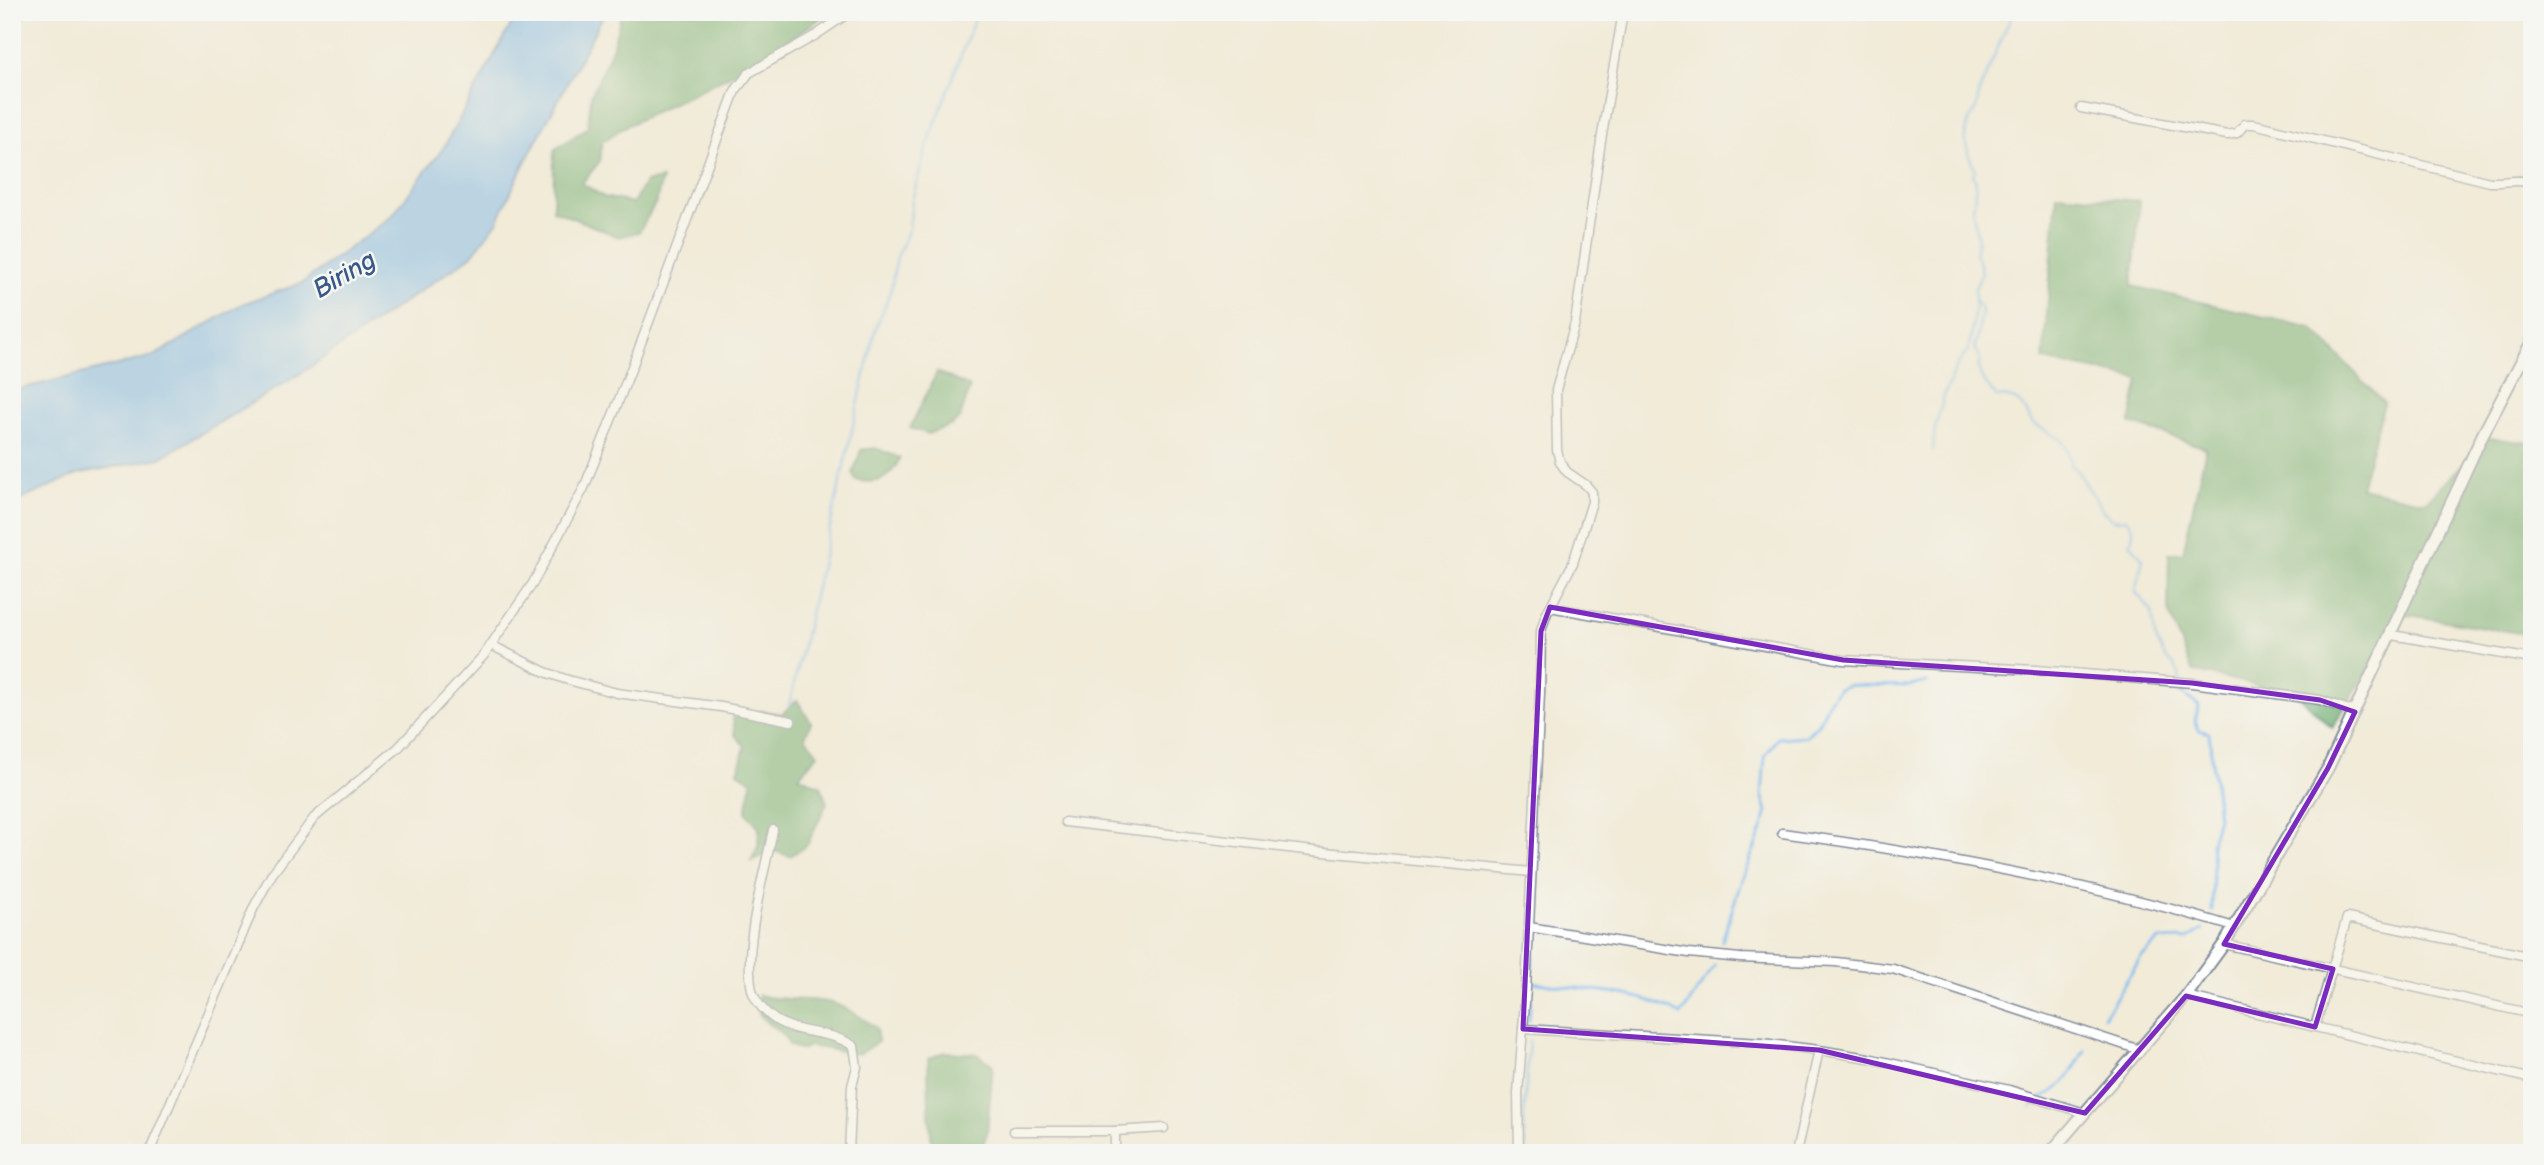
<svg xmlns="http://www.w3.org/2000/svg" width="2544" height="1165" font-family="'Balsamiq Sans',sans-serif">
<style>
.forest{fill:#6dac6e;stroke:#446e66;stroke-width:2}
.water{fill:#7bb9ee;stroke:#4b74a6;stroke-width:2}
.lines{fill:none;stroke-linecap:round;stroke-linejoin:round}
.stream{stroke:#7bb9ee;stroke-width:2.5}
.street-casing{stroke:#868d9b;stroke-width:11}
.secondary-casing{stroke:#868d9b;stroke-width:14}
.street{stroke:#fff;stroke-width:8}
.secondary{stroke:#fff;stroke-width:10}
.marked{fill:none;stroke:#7b2cbf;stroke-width:5;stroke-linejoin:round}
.labels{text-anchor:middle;stroke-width:5;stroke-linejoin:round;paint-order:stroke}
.water-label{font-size:26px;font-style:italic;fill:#385889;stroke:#f6f6f2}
</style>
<rect width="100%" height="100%" fill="#f6f6f2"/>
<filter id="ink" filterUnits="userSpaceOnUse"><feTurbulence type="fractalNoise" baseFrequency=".0143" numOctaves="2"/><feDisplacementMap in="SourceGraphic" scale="14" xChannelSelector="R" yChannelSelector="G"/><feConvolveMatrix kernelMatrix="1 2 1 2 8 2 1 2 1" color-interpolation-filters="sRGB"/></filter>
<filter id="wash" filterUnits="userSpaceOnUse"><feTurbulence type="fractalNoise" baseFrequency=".00686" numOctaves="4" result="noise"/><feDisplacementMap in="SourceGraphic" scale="28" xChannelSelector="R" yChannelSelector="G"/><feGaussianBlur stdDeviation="1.57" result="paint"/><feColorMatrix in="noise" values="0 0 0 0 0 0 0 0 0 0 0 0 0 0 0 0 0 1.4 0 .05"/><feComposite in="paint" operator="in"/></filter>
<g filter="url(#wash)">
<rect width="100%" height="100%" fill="#f1ebd8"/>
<!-- forest -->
<g class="forest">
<path d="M622,12H830L759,61L624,127L602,142L600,161L582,183L604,197L633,203L645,182L662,179L656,202L639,232L619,237L553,210L554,150L588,127L591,96L612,49Z"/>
<path d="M2057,194L2140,201L2132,286L2312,328L2384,403L2361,488L2426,502L2488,438L2532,443V635L2403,614L2332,728L2297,694L2192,671L2168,611L2169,553H2183L2206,448L2130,423L2139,379L2043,360Z"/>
<path d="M937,372L970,387L960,418L952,425L928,434L910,428Z"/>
<path d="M875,448L900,458C890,480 878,485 855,480L853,473L861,450Z"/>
<path d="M797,700L811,722L805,737L818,754L799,776L821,786L827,803L807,845L790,856L774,851L751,861L758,846L759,827L746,812L752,781L738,772L745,746L735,735L733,718L762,711L782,714Z"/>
<path d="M759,995C783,1002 808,997 832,1003C849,1008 862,1018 876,1028L878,1042L858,1054L809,1046L800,1050L789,1045C781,1022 751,1027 759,995Z"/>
<path d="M944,1052L977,1054L993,1065L987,1133L982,1147L956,1153L932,1145L929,1113L928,1059Z"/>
</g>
<!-- water -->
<path class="water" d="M518,12H605L522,168L497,222L471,256L300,374L160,458L77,474L12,504V391L154,356L242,304L302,283L391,217L444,147Z"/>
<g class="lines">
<!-- stream -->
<g class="stream">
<path d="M1975,301L1982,311L1975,347L1980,360C1975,375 1987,386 1997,397C2009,397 2018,399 2025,409C2029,414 2028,419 2033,423C2056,440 2065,431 2071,466L2076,469L2103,511L2114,520L2126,519C2135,526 2134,533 2130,543L2143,559L2135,591L2152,612L2155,637L2165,657L2174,665L2179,674L2181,693L2199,706L2195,720L2199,730L2209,733L2218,817L2211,843L2213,864L2212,910"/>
<path d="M1933,450L1935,427L1945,393L1958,364L1969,349L1975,307V289L1981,274L1980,264L1975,254L1978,240L1973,212L1976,182L1973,174L1975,170C1968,156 1961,136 1969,121C1975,111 1979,105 1978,94L2013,12"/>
<path d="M789,706L875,330L890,293L897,257L909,229L912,200L925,152L977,12"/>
<path d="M1722,941L1742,879L1762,830L1767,811L1762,795L1765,756L1778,738L1806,736L1820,722L1828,703L1838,689L1850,685L1910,686L1927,682"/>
<path d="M1532,982L1534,933"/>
<path d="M2104,1017L2140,959L2159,940L2187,939L2203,930"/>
<path d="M1529,1021L1532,982C1582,991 1636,988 1681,1015L1715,965"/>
<path d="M2042,1097C2066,1088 2072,1071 2085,1050"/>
<path d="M2031,1108L2036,1102"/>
<path d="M1525,1153L1524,1117L1529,1041"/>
</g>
</g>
</g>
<g filter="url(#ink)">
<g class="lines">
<defs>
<g id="street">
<path d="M2081,108L2227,135L2237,133L2245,124H2254L2490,182C2505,183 2517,178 2532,183"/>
<path d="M1550,607L1843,660L2036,670L2192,683L2320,700L2355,712"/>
<path d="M2392,635L2532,659"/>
<path d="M491,645L545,672L568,680L617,693L721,707L791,721"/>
<path d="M1065,822L1314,851L1531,872"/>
<path d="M773,830C764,876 743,945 752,990C755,1002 768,1016 779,1022C805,1036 827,1029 854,1046L857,1067L852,1086L849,1153"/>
<path d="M1782,833C1935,854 2086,882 2234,927"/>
<path d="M1529,927L1689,953L1740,958L1836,962L1893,969L2140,1050"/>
<path d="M2224,944L2532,1014"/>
<path d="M2186,996L2532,1079"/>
<path d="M2315,1027L2347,918L2532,957"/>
<path d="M1523,1029L1762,1043L1819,1050L1868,1058L2009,1090L2085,1113"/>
<path d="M1014,1131H1115V1153"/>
<path d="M1115,1131L1164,1128"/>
<path d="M149,1153L254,907L272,874L314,818L398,748L484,655L533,583L584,488L632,367L735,91L749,73L816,35L850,12"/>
<path d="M1519,1153L1518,1093L1526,989L1540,693L1541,631L1546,615L1573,563L1592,502V492L1586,485L1567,472L1560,462L1557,450L1556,390L1575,323L1601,141L1623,12"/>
<path d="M1796,1153L1819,1050"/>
</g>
<path id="secondary" d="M2050,1153L2186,996L2224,944L2328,768L2483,434L2532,341"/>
</defs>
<!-- street casing -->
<use href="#street" class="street-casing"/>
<!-- secondary casing -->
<use href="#secondary" class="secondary-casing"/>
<!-- street -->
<use href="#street" class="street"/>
<!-- secondary -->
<use href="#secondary" class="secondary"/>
</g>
</g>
<!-- marked area -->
<path d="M0 0H2544V1165H0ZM1550,607L1843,660L2192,683L2320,700L2355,712L2328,768L2224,944L2333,969L2315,1027L2186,996L2085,1113L1819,1050L1523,1029L1541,631Z" fill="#f1ebd8" fill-opacity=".55" fill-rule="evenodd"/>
<path class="marked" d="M1550,607L1843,660L2192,683L2320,700L2355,712L2328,768L2224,944L2333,969L2315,1027L2186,996L2085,1113L1819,1050L1523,1029L1541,631Z"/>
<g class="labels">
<!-- water labels -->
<g class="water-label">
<text transform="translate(344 274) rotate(-30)" y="9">Biring</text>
</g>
</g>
<!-- margin -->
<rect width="2544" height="1165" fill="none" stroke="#f6f6f2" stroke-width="42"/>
</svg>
